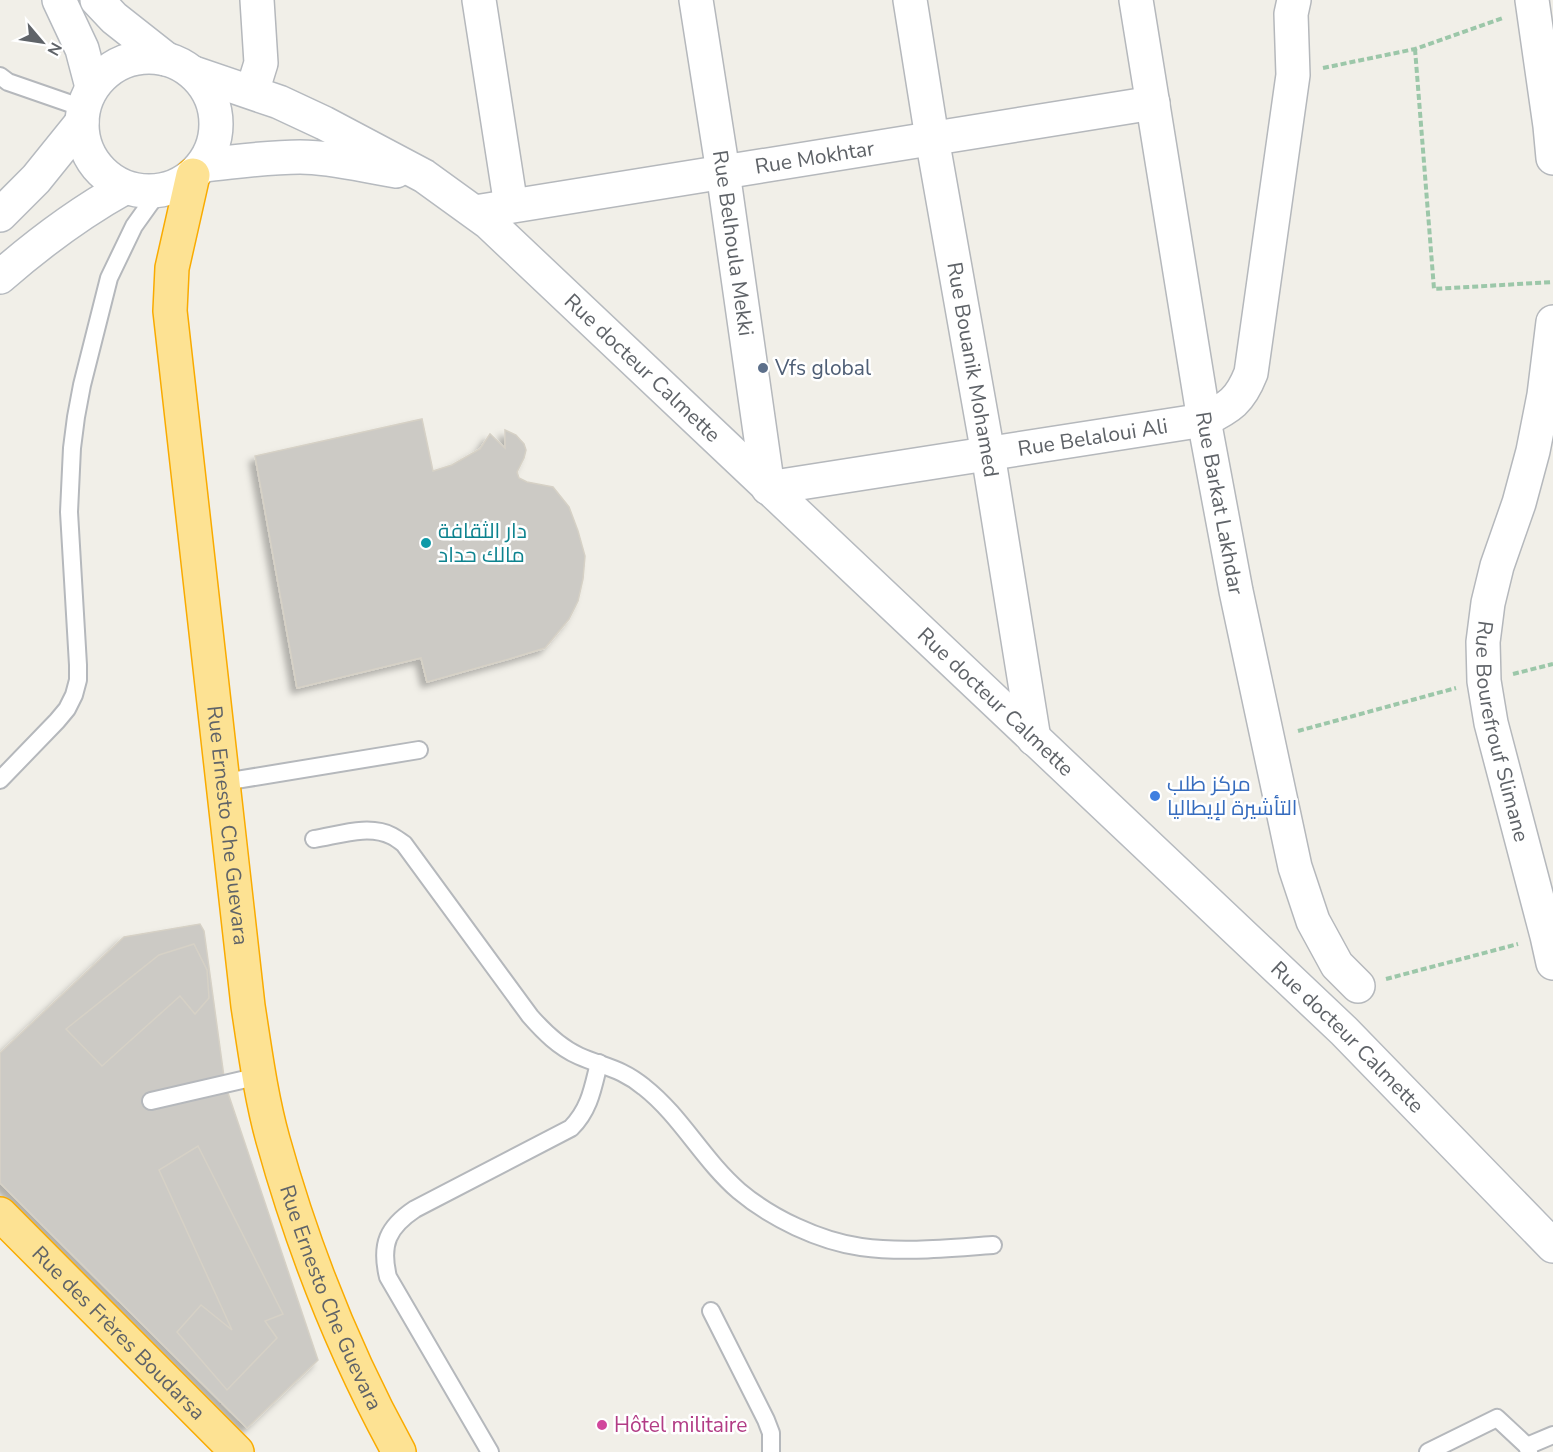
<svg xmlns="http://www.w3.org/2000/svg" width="1553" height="1452" font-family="'Nunito Sans',Cairo,sans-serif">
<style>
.building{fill:#cccac5;stroke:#d6d1c6;stroke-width:1.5;filter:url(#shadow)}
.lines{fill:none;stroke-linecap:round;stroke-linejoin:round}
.lane-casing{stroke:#b5b8bc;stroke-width:20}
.street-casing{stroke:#b5b8bc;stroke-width:36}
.secondary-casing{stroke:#b6babf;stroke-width:36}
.highway-casing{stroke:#f9ab00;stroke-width:36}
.path{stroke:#9cc7a9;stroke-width:4;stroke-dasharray:6 3;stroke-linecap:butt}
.lane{stroke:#fff;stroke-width:16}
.street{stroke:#fff;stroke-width:33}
.secondary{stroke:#fff;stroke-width:33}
.highway{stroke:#fde293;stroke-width:33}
.service-dot{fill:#5c6f8a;stroke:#fff;stroke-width:2}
.culture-dot{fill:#0f9aa8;stroke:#fff;stroke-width:2}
.shop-dot{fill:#3f7fe0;stroke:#fff;stroke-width:2}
.hotel-dot{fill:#d1479c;stroke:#fff;stroke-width:2}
.labels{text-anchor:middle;stroke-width:5;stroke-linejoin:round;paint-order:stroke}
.street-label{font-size:21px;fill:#5f6368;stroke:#fff}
.service-label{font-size:21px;fill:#4e5e75;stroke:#fff;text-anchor:start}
.culture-label{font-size:21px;fill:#0d838f;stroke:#fff;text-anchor:start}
.shop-label{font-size:21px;fill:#366cbe;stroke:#fff;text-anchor:start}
.hotel-label{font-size:21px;fill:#b23c85;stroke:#fff;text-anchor:start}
</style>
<defs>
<filter id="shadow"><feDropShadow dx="-5.5" dy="5.5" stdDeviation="3" flood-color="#0004"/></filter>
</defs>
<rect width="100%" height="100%" fill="#f1efe8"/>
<!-- building -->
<g class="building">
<path d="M422,419L433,471L452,465L480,449L490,434L505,448V430L516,435L524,444L526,450L524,458L517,472L519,478L527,482L553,487L569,507L578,531L585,556L583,579L578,601L569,619L545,648L509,659L427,682L421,658L297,688L255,456Z"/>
<path d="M200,924L204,931L225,1084L318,1360L247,1428L0,1183V1053L124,937Z"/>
<path d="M194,944L207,970L209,998L195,1014L180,996L102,1066L66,1029L159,955Z"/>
<path d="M198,1146L283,1314L265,1321L277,1338L227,1390L177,1332L201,1305L232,1330L159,1170Z"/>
</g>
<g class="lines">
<defs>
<g id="lane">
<path d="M0,76L8,82L83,108"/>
<path d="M0,780L57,721L67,709L74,695L78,680V665L69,512L72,448L76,417L82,385L109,278L134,226L159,191"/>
<path d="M224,782L419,750"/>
<path d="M314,839C339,835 369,824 392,836C396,838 400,841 404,844L530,1016C544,1032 559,1047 579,1056C604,1067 621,1068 644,1087C681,1116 703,1160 739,1191C771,1218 819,1241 861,1247C904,1253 949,1248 993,1245"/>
<path d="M151,1101L259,1076"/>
<path d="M711,1311L766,1420L771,1433V1452"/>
<path d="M1527,1446L1553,1435"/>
<path d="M490,1452L388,1277C380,1244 388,1227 415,1209L571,1128C590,1109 593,1087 599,1063"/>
<path d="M1428,1452L1497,1418L1527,1446L1529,1452"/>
</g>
<g id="street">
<path d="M479,0L511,206"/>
<path id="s1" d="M696,0L723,172L768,488L1204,420C1230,407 1240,401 1251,373L1293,75L1291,14L1294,0"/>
<path id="s2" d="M910,0L932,138L988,454L1034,739"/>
<path id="s3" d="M1136,0L1204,420L1236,591L1295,867L1313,921L1337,965L1358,986"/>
<path d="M1532,0L1550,126L1553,158"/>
<path d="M252,92L261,63L257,0"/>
<path id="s4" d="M475,212L1153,103"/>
<path id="s5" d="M1553,322L1544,395L1533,451L1519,503L1497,566L1488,603L1483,642L1484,681L1491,723L1547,936L1553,963"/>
</g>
<g id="secondary">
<path d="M59,0L82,49L92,87"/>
<path d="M97,0L114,18L166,59"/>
<circle cx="149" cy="124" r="67"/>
<path id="s6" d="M194,73L279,102L324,123L424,176L489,223L1344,1031L1553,1246"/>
<path d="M203,165C235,162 267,157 300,157C332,157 364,166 396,171"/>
<path d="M0,215L36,179L82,122"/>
<path d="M0,277C39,243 79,213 124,188"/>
</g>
<g id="highway">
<path id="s7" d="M193,175L172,268L170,311L248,1006C255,1051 261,1097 273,1140C303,1248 345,1354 399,1452"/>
<path id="s8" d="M0,1214L237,1452"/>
</g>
</defs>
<!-- lane casing -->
<use href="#lane" class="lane-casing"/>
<!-- street casing -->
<use href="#street" class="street-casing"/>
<!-- secondary casing -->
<use href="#secondary" class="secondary-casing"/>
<!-- highway casing -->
<use href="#highway" class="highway-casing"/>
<!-- path -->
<g class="path">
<path d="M1415,49L1434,289L1553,282"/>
<path d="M1323,68L1415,49L1503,18"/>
<path d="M1513,674L1553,664"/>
<path d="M1298,731L1456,688"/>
<path d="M1386,979L1518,944"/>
</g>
<!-- lane -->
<use href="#lane" class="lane"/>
<!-- street -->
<use href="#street" class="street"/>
<!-- secondary -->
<use href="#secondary" class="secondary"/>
<!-- highway -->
<use href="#highway" class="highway"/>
</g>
<!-- markers -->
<circle class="service-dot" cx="763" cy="368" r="6"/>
<circle class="culture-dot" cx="426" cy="543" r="6"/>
<circle class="shop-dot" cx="1155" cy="796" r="6"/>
<circle class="hotel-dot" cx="602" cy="1425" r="6"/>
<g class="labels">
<!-- street labels -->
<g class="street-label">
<text dy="7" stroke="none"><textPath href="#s4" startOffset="344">Rue Mokhtar</textPath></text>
<text dy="7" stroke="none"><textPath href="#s1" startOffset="246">Rue Belhoula Mekki</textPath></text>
<text dy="7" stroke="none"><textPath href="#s6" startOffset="544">Rue docteur Calmette</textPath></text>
<text dy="7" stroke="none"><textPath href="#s2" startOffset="375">Rue Bouanik Mohamed</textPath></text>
<text dy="7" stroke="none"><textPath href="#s1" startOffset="822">Rue Belaloui Ali</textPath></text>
<text dy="7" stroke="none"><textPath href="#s3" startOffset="510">Rue Barkat Lakhdar</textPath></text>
<text dy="7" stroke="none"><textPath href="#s6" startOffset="1030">Rue docteur Calmette</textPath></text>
<text dy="7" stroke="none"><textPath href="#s5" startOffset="420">Rue Bourefrouf Slimane</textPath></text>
<text dy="7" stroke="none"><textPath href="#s7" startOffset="656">Rue Ernesto Che Guevara</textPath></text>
<text dy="7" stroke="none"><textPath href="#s6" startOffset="1516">Rue docteur Calmette</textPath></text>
<text dy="7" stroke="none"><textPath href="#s7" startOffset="1142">Rue Ernesto Che Guevara</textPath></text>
<text dy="7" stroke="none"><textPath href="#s8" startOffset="168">Rue des Frères Boudarsa</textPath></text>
</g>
<!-- service labels -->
<g class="service-label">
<text x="775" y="375">Vfs global</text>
</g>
<!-- culture labels -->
<g class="culture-label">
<text x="438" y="538">دار الثقافة<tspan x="438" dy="24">مالك حداد</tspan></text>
</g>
<!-- shop labels -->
<g class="shop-label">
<text x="1167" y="791">مركز طلب<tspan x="1167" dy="24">التأشيرة لإيطاليا</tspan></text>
</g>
<!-- hotel labels -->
<g class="hotel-label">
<text x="614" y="1432">Hôtel militaire</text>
</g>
</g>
<!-- north arrow -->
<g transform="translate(42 42) rotate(119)" stroke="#ffffff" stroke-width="4.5" paint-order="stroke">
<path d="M0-4.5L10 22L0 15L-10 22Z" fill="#5f6368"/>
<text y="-9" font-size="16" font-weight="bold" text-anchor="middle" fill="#5f6368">N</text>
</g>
</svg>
